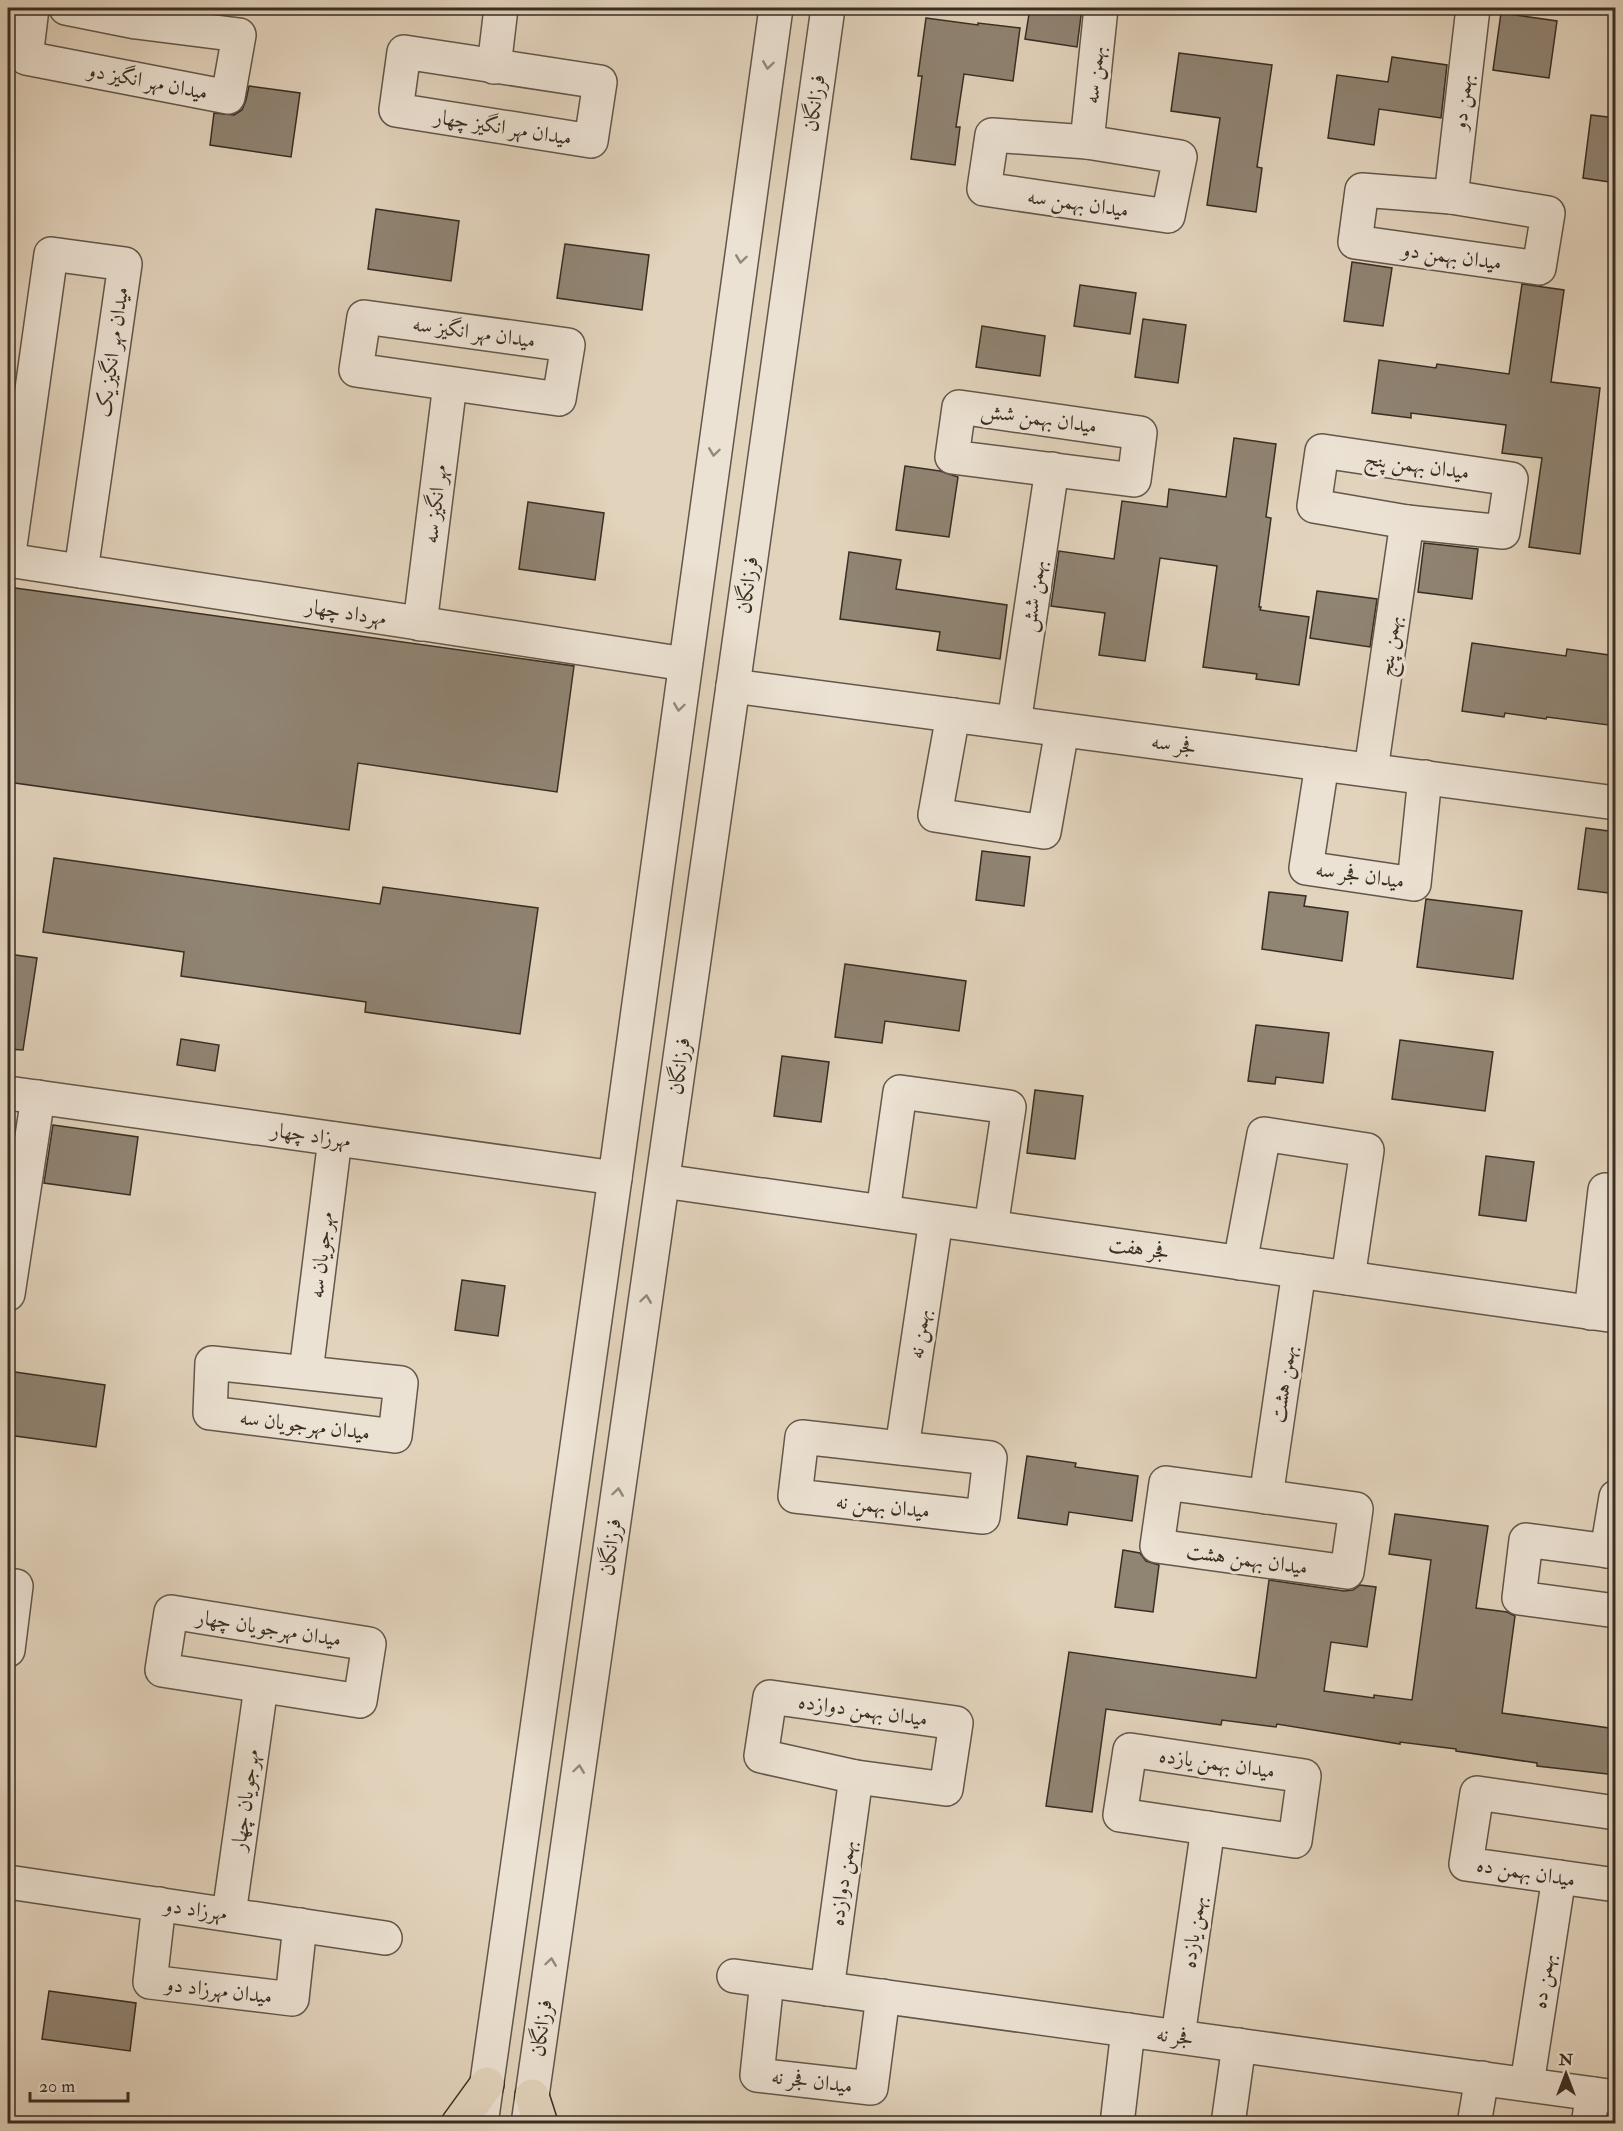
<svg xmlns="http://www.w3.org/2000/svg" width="1623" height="2131" font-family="'IM FELL Double Pica',Amiri,serif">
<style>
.building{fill:#908473;stroke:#382e24;stroke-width:1.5}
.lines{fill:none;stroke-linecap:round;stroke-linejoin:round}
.minor-casing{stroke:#62574a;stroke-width:36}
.major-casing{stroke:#382e24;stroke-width:36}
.minor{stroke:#ece2d3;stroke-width:33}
.major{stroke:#e2d3bc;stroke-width:33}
.oneway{stroke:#92887c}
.labels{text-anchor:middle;stroke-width:6;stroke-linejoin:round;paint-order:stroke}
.street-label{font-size:21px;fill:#382e24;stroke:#ece2d3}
</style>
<rect width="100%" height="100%" fill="#e2d3bc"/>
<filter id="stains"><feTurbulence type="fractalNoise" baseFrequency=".00333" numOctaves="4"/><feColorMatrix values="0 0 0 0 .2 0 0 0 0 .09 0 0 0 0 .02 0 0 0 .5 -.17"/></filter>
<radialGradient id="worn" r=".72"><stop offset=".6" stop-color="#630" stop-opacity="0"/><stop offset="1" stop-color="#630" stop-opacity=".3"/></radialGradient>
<!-- building -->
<g class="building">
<path d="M1030,8H1082L1077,47L1025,39Z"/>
<path d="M1501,13L1557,21L1549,78L1493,70Z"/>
<path d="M926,18L978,25V23L1020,28L1013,81L964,74L956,127H960L955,165L911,159L922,76H918Z"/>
<path d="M1179,53L1272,65L1257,167L1262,168L1256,212L1207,205L1220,118L1171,111Z"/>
<path d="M1392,57L1447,65L1441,118L1379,109L1374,145L1328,138L1337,75L1388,82Z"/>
<path d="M249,86L300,93L291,157L210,145L214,113L234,115L242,110L246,100Z"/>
<path d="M1591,115L1616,118V183L1583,178Z"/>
<path d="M376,209L459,221L451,281L368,269Z"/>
<path d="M565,244L649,255L642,310L557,298Z"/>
<path d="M1352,262L1392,268L1383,326L1344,321Z"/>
<path d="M1522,284L1564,290L1551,382L1600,388L1580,554L1529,547L1542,458L1502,453L1506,425L1411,413V418L1372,413L1379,360L1436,368L1437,364L1509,374Z"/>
<path d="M1080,285L1136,293L1130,334L1074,326Z"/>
<path d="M1143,319L1186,325L1178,383L1135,377Z"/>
<path d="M982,326L1045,336L1040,376L976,367Z"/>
<path d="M1234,438L1276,444L1266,517L1271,518L1259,607H1261L1260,610L1309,617L1299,685L1256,679L1257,674L1203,667L1217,566L1160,558L1145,661L1099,655L1105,613L1051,606L1059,551L1114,559L1122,501L1167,507L1169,489L1226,497Z"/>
<path d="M905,466L940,471L958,477L949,537L896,530Z"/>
<path d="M528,502L604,513L595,580L519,569Z"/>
<path d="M1424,543L1478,549L1472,599L1418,592Z"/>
<path d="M849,552L901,560L896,589L1007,605L1000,659L937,650L940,632L840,619Z"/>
<path d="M8,587L574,666L557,792L358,763L349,830L8,782Z"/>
<path d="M1317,591L1377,599L1370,647L1310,638Z"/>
<path d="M1472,643L1566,656L1567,649L1616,656V726L1547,717L1546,719L1505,713L1504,717L1462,711Z"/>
<path d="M1586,828L1616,832V894L1578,889Z"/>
<path d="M982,851L1030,857L1024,906L976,900Z"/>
<path d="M54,858L380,904L383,887L538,908L520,1034L365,1012L366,1002L181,976L184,952L43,932Z"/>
<path d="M1269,892L1306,896L1304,906L1348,912L1342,961L1262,949Z"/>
<path d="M1426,899L1522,911L1513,979L1417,967Z"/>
<path d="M8,954L37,958L23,1050L8,1049Z"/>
<path d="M845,964L966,981L959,1031L885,1021L882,1043L835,1037Z"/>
<path d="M1256,1025L1329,1033L1323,1083L1276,1077L1275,1084L1248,1081Z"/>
<path d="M181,1039L219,1045L215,1071L177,1065Z"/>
<path d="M1400,1040L1493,1052L1485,1111L1392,1099Z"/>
<path d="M782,1056L829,1062L821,1122L774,1116Z"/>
<path d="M1035,1090L1083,1096L1075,1159L1027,1153Z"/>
<path d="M53,1125L138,1137L130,1195L44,1183Z"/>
<path d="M1486,1156L1534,1162L1526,1221L1479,1215Z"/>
<path d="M462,1280L505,1286L498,1336L455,1330Z"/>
<path d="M8,1371L105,1385L96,1447L8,1435Z"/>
<path d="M1027,1456L1076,1463L1075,1467L1138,1476L1132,1521L1069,1512L1067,1525L1018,1518Z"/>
<path d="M1395,1514L1488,1526L1476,1608L1507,1612L1515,1616L1502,1713L1616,1729V1775L1537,1766V1763L1456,1751V1749L1400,1742V1744L1277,1724L1276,1727L1222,1720L1221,1725L1106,1709L1092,1812L1046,1806L1069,1652L1256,1678L1269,1580L1344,1591L1353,1590L1360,1585L1376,1587L1367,1647L1331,1642L1324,1691L1374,1698V1695L1412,1700L1431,1560L1389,1554Z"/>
<path d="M1123,1550L1140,1553L1146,1561L1159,1565L1153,1612L1115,1607Z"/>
<path d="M49,1991L136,2003L130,2051L42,2039Z"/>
</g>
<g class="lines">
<defs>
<g id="minor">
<path d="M32,8L26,58L228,97L239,35L136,22L66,8"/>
<path d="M404,52L600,82L591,141L396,110Z"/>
<path d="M494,67L501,8"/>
<path d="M992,135L1087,142L1180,157L1168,216L984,189Z"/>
<path d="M1087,142L1101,8"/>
<path d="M1362,190L1451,197L1548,213L1539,268L1355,242Z"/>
<path d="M1451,197L1473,8"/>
<path d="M364,317L568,345L559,399L356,370Z"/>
<path d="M959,407L1140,433L1134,480L952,457Z"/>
<path d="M1322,451L1511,479L1503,532L1407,522L1314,506Z"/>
<path d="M8,560L51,254L125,264L81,571"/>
<path d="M8,560L685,664"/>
<path d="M420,624L450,384"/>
<path d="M733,686L1616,803"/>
<path d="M953,715L935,815L1044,832L1062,730"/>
<path d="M1014,723L1052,469"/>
<path d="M1322,764L1306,868L1414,884L1425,777"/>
<path d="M1371,770L1407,522"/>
<path d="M8,1093L615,1178"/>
<path d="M663,1181L1616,1316"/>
<path d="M883,1212L900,1092L1009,1107L991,1227"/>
<path d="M1240,1263L1264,1134L1367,1150L1348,1278"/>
<path d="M8,1294L38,1097"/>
<path d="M1591,1313L1605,1190L1616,1192"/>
<path d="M212,1363L401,1383L395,1436L210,1413Z"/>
<path d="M306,1372L335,1139"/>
<path d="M802,1437L990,1458L983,1517L795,1496Z"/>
<path d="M902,1448L936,1220"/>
<path d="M1166,1483L1356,1509L1347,1572L1157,1546Z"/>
<path d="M1266,1497L1299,1271"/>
<path d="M1607,1551L1616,1497"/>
<path d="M1616,1552L1526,1540L1519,1598L1616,1611"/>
<path d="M8,1585L16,1586L8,1650"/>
<path d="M171,1612L369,1644L360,1701L162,1670Z"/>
<path d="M770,1697L956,1723L946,1789L856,1777L761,1756Z"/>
<path d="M1130,1750L1304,1776L1295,1841L1120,1815Z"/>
<path d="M1616,1813L1477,1793L1466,1864L1616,1885"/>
<path d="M8,1882L385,1938"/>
<path d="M159,1904L150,1982L292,1999L300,1925"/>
<path d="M229,1914L261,1687"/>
<path d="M734,1976L1616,2097"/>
<path d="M767,1981L757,2075L871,2088L883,1996"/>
<path d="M827,1989L856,1777"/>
<path d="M1178,2036L1208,1828"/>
<path d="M1527,2084L1559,1877"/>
<path d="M481,2124L615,1178L776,8"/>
<path d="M528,2124L733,686L828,8"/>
<path d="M1117,2124L1128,2030"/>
<path d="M1228,2124L1239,2045"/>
<path d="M1474,2124L1482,2078"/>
<path d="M1588,2124L1593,2094"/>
</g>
<g id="major">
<path d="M532,2096L541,2124"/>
<path d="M458,2124L487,2084"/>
</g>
</defs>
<!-- minor casing -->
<use href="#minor" class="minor-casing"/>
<!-- major casing -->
<use href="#major" class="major-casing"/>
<!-- minor -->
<use href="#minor" class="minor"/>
<!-- major -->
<use href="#major" class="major"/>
</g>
<!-- one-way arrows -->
<defs><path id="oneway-chevron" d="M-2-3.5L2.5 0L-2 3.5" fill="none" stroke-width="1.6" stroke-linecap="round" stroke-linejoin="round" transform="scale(1.5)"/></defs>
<g class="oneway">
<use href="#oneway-chevron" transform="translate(768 65) rotate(98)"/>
<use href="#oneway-chevron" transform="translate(741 259) rotate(98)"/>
<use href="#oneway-chevron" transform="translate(714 452) rotate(98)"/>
<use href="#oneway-chevron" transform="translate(679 707) rotate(98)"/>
<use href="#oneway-chevron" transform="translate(646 1299) rotate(-82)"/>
<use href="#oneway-chevron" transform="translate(618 1492) rotate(-82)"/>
<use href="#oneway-chevron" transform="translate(579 1769) rotate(-82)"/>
<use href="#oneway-chevron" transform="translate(551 1962) rotate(-82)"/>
</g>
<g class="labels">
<!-- street labels -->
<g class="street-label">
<text transform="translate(1094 75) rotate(-84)" y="7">بهمن سه</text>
<text transform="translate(148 81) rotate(11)" y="7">میدان مهر انگیز دو</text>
<text transform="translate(1462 102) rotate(-84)" y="7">بهمن دو</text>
<text transform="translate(814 103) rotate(-82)" y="7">فرزانگان</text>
<text transform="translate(503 127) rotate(9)" y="7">میدان مهر انگیز چهار</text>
<text transform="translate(1078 203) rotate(8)" y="7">میدان بهمن سه</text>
<text transform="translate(1452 256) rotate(8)" y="7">میدان بهمن دو</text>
<text transform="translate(474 332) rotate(8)" y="7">میدان مهر انگیز سه</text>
<text transform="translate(112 352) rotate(-82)" y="7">میدان مهر انگیز یک</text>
<text transform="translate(1039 418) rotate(8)" y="7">میدان بهمن شش</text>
<text transform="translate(1417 465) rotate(8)" y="7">میدان بهمن پنج</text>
<text transform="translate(435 504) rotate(-83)" y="7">مهر انگیز سه</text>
<text transform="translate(747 585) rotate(-82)" y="7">فرزانگان</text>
<text transform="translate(1033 596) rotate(-82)" y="7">بهمن شش</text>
<text transform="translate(346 612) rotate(9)" y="7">مهرداد چهار</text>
<text transform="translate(1389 646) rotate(-82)" y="7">بهمن پنج</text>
<text transform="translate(1174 744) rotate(8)" y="7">فجر سه</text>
<text transform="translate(1360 875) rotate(8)" y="7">میدان فجر سه</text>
<text transform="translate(679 1066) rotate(-82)" y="7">فرزانگان</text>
<text transform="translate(311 1135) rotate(8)" y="7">مهرزاد چهار</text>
<text transform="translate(1139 1248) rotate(8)" y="7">فجر هفت</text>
<text transform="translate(321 1255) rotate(-83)" y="7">مهرجویان سه</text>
<text transform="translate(919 1334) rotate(-82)" y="7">بهمن نه</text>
<text transform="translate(1283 1384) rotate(-82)" y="7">بهمن هشت</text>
<text transform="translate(305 1425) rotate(7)" y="7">میدان مهرجویان سه</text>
<text transform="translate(883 1506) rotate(6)" y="7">میدان بهمن نه</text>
<text transform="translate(610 1547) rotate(-82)" y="7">فرزانگان</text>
<text transform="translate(1247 1559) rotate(8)" y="7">میدان بهمن هشت</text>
<text transform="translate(269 1628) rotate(9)" y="7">میدان مهرجویان چهار</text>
<text transform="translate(863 1710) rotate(8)" y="7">میدان بهمن دوازده</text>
<text transform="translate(1217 1763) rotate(8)" y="7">میدان بهمن یازده</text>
<text transform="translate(245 1800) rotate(-82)" y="7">مهرجویان چهار</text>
<text transform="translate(1526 1872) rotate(9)" y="7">میدان بهمن ده</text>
<text transform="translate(842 1883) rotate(-82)" y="7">بهمن دوازده</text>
<text transform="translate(196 1909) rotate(8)" y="7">مهرزاد دو</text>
<text transform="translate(1193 1932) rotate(-82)" y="7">بهمن یازده</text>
<text transform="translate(1543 1981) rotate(-81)" y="7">بهمن ده</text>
<text transform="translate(219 1990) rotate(7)" y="7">میدان مهرزاد دو</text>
<text transform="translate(541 2028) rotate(-82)" y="7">فرزانگان</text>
<text transform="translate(1175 2036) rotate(8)" y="7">فجر نه</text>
<text transform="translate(812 2081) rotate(7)" y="7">میدان فجر نه</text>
</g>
</g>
<!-- margin -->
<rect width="1623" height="2131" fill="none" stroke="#e2d3bc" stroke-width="30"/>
<rect x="9" y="9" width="1605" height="2113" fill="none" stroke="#382e24" stroke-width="3"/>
<rect x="15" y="15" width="1593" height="2101" fill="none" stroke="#382e24" stroke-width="1.5"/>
<!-- north arrow -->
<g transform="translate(1566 2074)" stroke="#ece2d3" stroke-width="4.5" paint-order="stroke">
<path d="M0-4.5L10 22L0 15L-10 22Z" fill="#382e24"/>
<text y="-9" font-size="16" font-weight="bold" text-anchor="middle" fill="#382e24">N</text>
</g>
<!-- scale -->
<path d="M30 2092v9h98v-9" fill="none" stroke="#382e24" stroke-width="3"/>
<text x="39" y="2092" font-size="18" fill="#382e24" stroke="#ece2d3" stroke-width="4.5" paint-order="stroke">20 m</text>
<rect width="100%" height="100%" filter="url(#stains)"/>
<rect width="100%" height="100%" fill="url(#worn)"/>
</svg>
